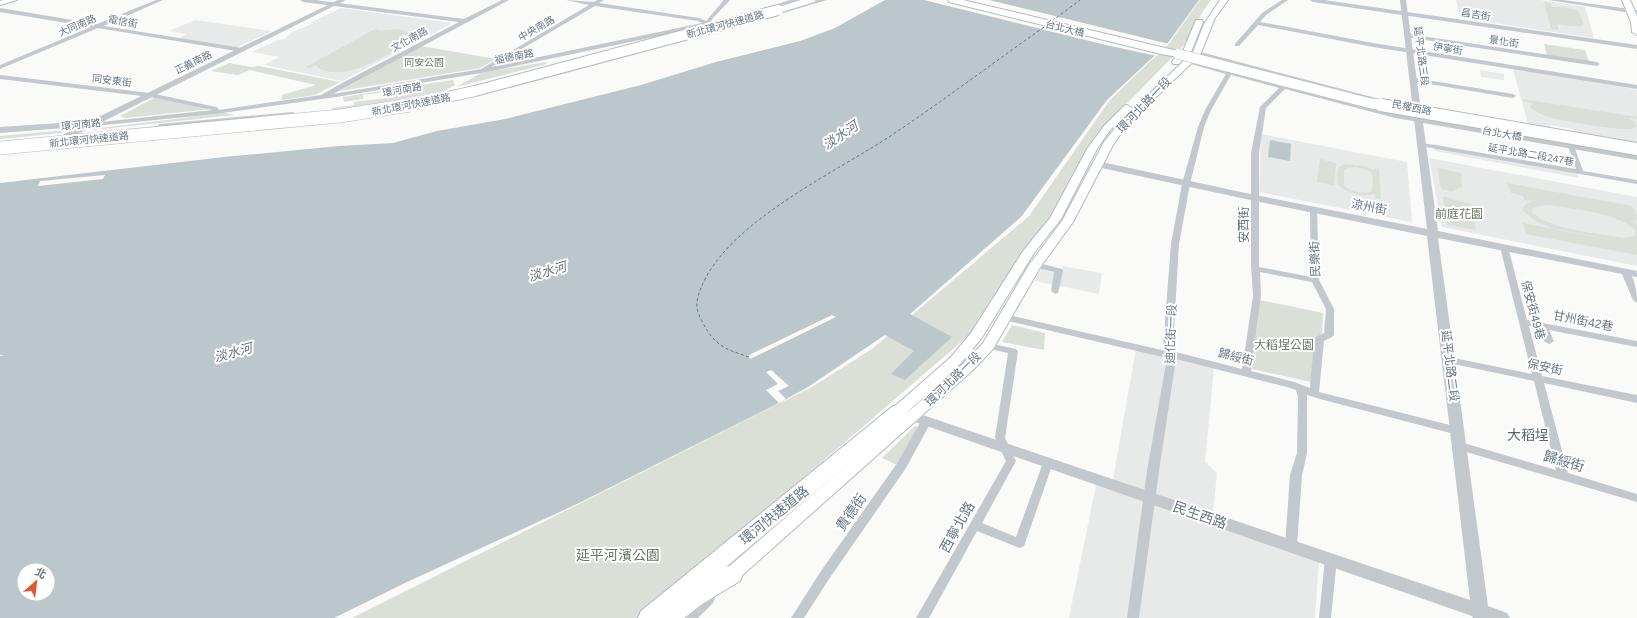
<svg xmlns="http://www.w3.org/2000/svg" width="1637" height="618" font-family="Arial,'Noto Sans TC',sans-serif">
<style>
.built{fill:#e8e9e9}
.green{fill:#dadfd7;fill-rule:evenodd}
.water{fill:#bbc7cb;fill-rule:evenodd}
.pier{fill:#fafaf8}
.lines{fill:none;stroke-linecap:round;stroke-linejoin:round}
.ferry{stroke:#60757c;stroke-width:1;stroke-dasharray:3 2.5;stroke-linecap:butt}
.secondary-casing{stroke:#b3babf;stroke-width:2}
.primary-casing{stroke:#b5babe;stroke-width:2}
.trunk-casing{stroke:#b4b9bd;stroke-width:2}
.minor{fill:#c3c8cc;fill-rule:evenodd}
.tertiary{fill:#c3c8cc;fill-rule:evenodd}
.secondary{fill:#fff;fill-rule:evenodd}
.primary{fill:#fff;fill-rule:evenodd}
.trunk{fill:#fff;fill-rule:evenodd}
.primary-bridge-far1-casing{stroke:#b5babe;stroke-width:11;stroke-linecap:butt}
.primary-bridge-casing{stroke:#b5babe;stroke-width:14;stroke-linecap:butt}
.trunk-bridge-far1-casing{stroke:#b4b9bd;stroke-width:12;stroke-linecap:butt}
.trunk-bridge-casing{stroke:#b4b9bd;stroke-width:14;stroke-linecap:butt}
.primary-bridge-far1{stroke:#fff;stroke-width:10}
.primary-bridge{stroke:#fff;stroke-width:12}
.trunk-bridge-far1{stroke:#fff;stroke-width:10}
.trunk-bridge{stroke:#fff;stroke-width:13}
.labels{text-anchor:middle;stroke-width:4;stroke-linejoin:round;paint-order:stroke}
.far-street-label{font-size:10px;fill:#657683;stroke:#fff}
.far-park-label{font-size:10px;fill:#687a64;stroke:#fff}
.street-label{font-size:12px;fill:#657683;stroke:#fff}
.park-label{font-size:12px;fill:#687a64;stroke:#fff}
.water-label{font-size:13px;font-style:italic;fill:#60757c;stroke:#fff}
.quarter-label{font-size:14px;fill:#57646e;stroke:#fff}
.near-street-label{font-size:14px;fill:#657683;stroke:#fff}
.near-park-label{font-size:14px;fill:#687a64;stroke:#fff}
</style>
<rect width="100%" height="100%" fill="#fafaf8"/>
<!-- built -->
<g class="built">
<path d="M1456,0H1540L1581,6L1585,7L1594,38L1460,18Z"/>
<path d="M341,8L452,23L342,81L264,65L279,57L252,52L278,40L284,39L293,32L314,23H310Z"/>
<path d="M195,20L272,31L235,48L178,39L187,34L169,31Z"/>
<path d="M1513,69L1602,82L1637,90V143L1574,132L1573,129L1550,125V128L1528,124Z"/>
<path d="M1480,70L1504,74V80L1481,77Z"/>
<path d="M1261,134L1407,162L1412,222L1259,192Z"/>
<path d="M1433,144L1577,170L1579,178L1435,151Z"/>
<path d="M1429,158L1637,197V266L1442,227Z"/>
<path d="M1063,266L1102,273L1099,294L1059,286Z"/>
<path d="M1041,270L1056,273L1054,285L1035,281Z"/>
<path d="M1136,349L1214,368L1205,462L1217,473L1212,524L1319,560L1315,618H1069L1096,485L1111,490Z"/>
</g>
<!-- green -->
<g class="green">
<path d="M1200,0H1211L1203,11L1184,45L1105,126L1082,166L982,324L641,618H352L812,387L872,349L1029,216L1110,100L1170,42Z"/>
<path d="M1544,2L1550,3L1552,7H1565L1578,11L1584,24L1582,26H1568L1557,24L1559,30L1551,29Z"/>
<path d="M375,29L380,30L378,31C388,30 409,26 413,38C407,44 399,47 392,52C370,64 343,80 318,68L316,65L310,68L306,67Z"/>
<path d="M1544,44L1585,50L1589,62L1547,56Z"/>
<path d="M421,46L496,59L480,68L340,91Z"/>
<path d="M546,62L547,64L456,87L481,73Z"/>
<path d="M229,63L251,67L259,66L340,82L315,95L282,100V95L316,85L250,70L238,75L211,71Z"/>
<path d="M453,80L455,85L441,93L331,111L332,108L354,105V102L394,97V91L363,95V99L344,102L343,97Z"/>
<path d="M154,98L212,109L125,118L120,116Z"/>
<path d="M1522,99L1637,117V119L1629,118L1635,123L1637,126L1632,129H1621C1603,127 1539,120 1530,107L1533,103L1523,101Z"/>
<path d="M224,113L235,115L92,130V129Z"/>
<path d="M68,130L61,133L0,139V136Z"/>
<path d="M1320,159L1336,163L1334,185L1317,182Z"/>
<path d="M1345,164L1365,166L1374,170L1375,168L1379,169L1381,199L1375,198V194C1363,197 1346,194 1338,184C1338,176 1335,166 1345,164ZM1356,167L1369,171L1373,175L1372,191C1363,195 1351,192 1344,186V170L1348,168Z"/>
<path d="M1437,168L1461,173L1462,187L1452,191L1441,189Z"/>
<path d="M1507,183L1632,206L1637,216L1636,217L1637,221L1631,220L1637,224V245L1552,228L1537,222L1522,210L1526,204L1531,201L1524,200L1523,196L1511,193ZM1549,205C1577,210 1615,211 1636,231L1635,235L1631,237L1622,238C1594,232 1555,231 1533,213L1532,209L1538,206Z"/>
<path d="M1443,196L1470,204L1476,230L1447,225Z"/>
<path d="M1523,223L1637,245V255L1526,234Z"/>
<path d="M1260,300L1323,313L1322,335L1314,338L1311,382L1252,369Z"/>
<path d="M1012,325L1045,333L1044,350L1002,342Z"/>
<path d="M915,426L921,428L897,465L882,458Z"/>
</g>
<!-- water -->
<g class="water">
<path d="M885,0H1199L1167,44L1107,100L1021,217L910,314L952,337L905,380L891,374L914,351L885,335L808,387L779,403L577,504L407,582L334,618H0V356L4,355H0V183L224,157L339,146L393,143L437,131L505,119L641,85L716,62L800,41L835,28ZM24,570H48V594H24Z"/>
<path d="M1270,140L1291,144L1290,161L1268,157Z"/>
</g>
<!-- pier -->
<g class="pier">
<path d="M924,0H989L1169,44L1157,56L1106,45Z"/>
<path d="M105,175L103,179L38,186L40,181Z"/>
<path d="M832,315L836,317L750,359L747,356Z"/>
<path d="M771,370L789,386L778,391L786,399L779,403L766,390L778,384L766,372Z"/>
</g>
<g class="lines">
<!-- ferry -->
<g class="ferry">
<path d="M1052,21L1080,0"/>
<path d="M749,357C725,349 715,346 703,323C700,317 696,310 697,303C697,298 699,293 701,288C726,224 832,174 889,137C943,101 994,62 1047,25"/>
</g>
<defs>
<g id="secondary">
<path d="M3,0H17L0,5V1Z"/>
<path d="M1220,0H1228L1215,18L1200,55L1127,125L1113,145L1073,222L1041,266L993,349L973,370L738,579L732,582L726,579L723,574L726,569L917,404L963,364L983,343L1029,265L1062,221L1104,142L1121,121L1193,52L1204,24Z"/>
<path d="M1196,20H1202L1203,22L1191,52L1179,64H1173L1172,62L1173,60L1183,51Z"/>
<path d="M1127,105L1132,108L1110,130L1097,149L1061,219L1034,253L981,339L961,363L904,415L899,416L894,415L892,411L894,407L951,357L971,333L1023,251L1050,218L1087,149L1104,126L1124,106Z"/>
</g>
<g id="primary">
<path d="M948,0H963L1178,51L1183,54L1178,57L1161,54L949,2Z"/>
<path d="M1622,0H1630L1637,16V35L1632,32L1631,22Z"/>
</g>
<g id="trunk">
<path d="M801,0H816L814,2L778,13L773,10L775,8Z"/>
<path d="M899,405L905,406L908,411L905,416L726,567L732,565L740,567L743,574L740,581L702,604L684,618H638L641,611L893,406Z"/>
</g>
</defs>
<!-- secondary casing -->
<use href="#secondary" class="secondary-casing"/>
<!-- primary casing -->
<use href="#primary" class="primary-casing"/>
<!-- trunk casing -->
<use href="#trunk" class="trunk-casing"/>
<!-- minor -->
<g class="minor">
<path d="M156,0H163L104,26L242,48L245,50L242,52L98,28L0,69V65L91,27L0,12V8L97,24Z"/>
<path d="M300,0H315L464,19L502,0H509L333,94L481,69L589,5L566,0L594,2L597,0H604L599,3L699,18L706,21L724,0H730L713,18L706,29L704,30L701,28L702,27L487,72L336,97L216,114L94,126L91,124L92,123L213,110L150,97L0,79V75L150,93L216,107L218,108L219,110L321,95L344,82L459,22L303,2ZM595,6L698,21L702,23L491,67Z"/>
<path d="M818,0H827L773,16L768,15Z"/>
<path d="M1282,0H1288L1266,15L1260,22L1373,43L1637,85V89L1373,47L1258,25L1239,46H1235V44L1262,13Z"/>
<path d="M1310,0H1324L1637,45V49L1313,2Z"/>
<path d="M1549,0H1563L1637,10V14Z"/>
<path d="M1408,34L1597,62L1600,64L1597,66L1406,37V35Z"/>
<path d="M1197,51L1395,103L1392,105L1243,66L1235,73L1395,114L1421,119V121L1419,122L1395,118L1285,89L1266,108L1259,153V267L1311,277L1310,210L1311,208H1317L1319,280L1334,309V335L1332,337L1324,341L1319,392L1458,427L1462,428L1463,431L1462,434L1458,435L1320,399L1307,395V453L1302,475L1297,546L1295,549L1291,551L1287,549L1285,546L1290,475L1297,453L1298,398L1296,390L1287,387L1176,359L1159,471L1139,618H1127L1147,471L1167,358L1004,320L999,317L1004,314L1166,351L1163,347L1171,244L1182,184L1198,127L1205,110L1226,74L1184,62L1187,60L1229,71L1237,65L1195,54V52ZM1231,75L1279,88L1260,107L1251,153V264L1253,296L1242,369L1176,352L1173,347L1179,244L1190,184L1204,127L1211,110ZM1260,272L1312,282L1326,309L1324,333L1316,337L1314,339L1310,388L1294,382L1251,371L1261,296Z"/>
<path d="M1414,78L1513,94L1516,96L1513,98L1412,81L1411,80Z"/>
<path d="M1422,143L1576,169L1568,146L1571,144L1574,146L1583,171L1637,180V184L1420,146L1419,145Z"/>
<path d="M1501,245H1507L1508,247L1527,320L1637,341V347L1549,330L1554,341L1549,344L1544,341L1539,328L1529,326L1542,376L1637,395V403L1544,383L1568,473L1637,494V502L1456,449L1455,446L1456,443L1460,442L1556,470L1534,381L1449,363L1444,360L1449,357L1532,374L1500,247Z"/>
<path d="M1035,262L1062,269L1063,271L1058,293L1055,294L1051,291L1054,272L1032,267L1031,265Z"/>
<path d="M1625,269C1635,273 1637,294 1637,303L1633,300L1621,272Z"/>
<path d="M988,343L1016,349L1018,351L1005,438L1016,461L982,523L1016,537L1043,463L1044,460L1048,459L1052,460L1053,463L1024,546L1020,548L977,531L929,618H916L1006,461L995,438L1008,353L985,348L983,346L985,344Z"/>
<path d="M926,418L930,419L931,422L906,468L829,579L804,618H791L821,571L898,462L922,419Z"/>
<path d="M1331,554L1335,555L1337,559L1331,618H1319L1325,559L1327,555Z"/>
</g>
<!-- tertiary -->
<g class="tertiary">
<path d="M338,0H346L60,143L57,144L52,141L77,127L0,133V127L90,121Z"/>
<path d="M790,0H801L764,11L761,9Z"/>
<path d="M1400,0H1406L1422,118L1637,154V160L1423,123L1438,231L1637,271V277L1438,238L1488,606L1507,613L1510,618H1473L1472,616L898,416L896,413L898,410L903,408L908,410L1470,600L1427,236L1255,201L1097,167L1092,164L1097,161L1255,195L1427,229Z"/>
<path d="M293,112L297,115L296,117L160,130L156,127L160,124Z"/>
<path d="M707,591L713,593L715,598L713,603L698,618H677C682,608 696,595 707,591Z"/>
</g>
<!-- secondary -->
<use href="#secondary" class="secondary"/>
<!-- primary -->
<use href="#primary" class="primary"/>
<!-- trunk -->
<use href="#trunk" class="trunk"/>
<defs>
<path id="primary-bridge-far1" d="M1178,54L1369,103L1387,106"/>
<path id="primary-bridge" d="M1381,105L1637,149"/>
<path id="trunk-bridge-far1" d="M406,106L475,91L778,10"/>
<path id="trunk-bridge" d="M0,148L340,116L410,105"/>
</defs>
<!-- primary-bridge-far1 casing -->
<use href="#primary-bridge-far1" class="primary-bridge-far1-casing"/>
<!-- primary-bridge casing -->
<use href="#primary-bridge" class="primary-bridge-casing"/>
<!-- trunk-bridge-far1 casing -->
<use href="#trunk-bridge-far1" class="trunk-bridge-far1-casing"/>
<!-- trunk-bridge casing -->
<use href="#trunk-bridge" class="trunk-bridge-casing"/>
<!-- primary-bridge-far1 -->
<use href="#primary-bridge-far1" class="primary-bridge-far1"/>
<!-- primary-bridge -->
<use href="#primary-bridge" class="primary-bridge"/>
<!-- trunk-bridge-far1 -->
<use href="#trunk-bridge-far1" class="trunk-bridge-far1"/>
<!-- trunk-bridge -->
<use href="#trunk-bridge" class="trunk-bridge"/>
</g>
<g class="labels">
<!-- far-street labels -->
<g class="far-street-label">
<text transform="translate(1476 14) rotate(9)" y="4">昌吉街</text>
<text transform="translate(123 21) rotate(10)" y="4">電信街</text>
<text transform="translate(725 24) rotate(-15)" y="4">新北環河快速道路</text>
<text transform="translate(77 25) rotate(-23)" y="4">大同南路</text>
<text transform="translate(536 28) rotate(-30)" y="4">中央南路</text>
<text transform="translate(1065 28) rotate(14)" y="4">台北大橋</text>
<text transform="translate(409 39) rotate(-28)" y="4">文化南路</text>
<text transform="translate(1504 41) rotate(8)" y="4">景化街</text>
<text transform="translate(1448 48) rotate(9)" y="4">伊寧街</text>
<text transform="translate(514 56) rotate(-11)" y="4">福德南路</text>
<text transform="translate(1422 56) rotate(83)" y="4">延平北路三段</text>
<text transform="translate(193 62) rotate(-26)" y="4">正義南路</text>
<text transform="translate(112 80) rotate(7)" y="4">同安東街</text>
<text transform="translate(402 89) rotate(-10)" y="4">環河南路</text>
<text transform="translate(411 104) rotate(-11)" y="4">新北環河快速道路</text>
<text transform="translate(1412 107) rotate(11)" y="4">民權西路</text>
<text transform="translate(81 124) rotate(-6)" y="4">環河南路</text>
<text transform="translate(1502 133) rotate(10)" y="4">台北大橋</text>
<text transform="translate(89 139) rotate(-6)" y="4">新北環河快速道路</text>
<text transform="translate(1531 154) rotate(10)" y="4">延平北路二段247巷</text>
</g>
<!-- far-park labels -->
<g class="far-park-label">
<text x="424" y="66">同安公園</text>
</g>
<!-- street labels -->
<g class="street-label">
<text transform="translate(1144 105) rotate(-46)" y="4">環河北路一段</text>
<text transform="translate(1369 207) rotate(11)" y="4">涼州街</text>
<text transform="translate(1244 225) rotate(-90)" y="4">安西街</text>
<text transform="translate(1315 259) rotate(-92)" y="4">民樂街</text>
<text transform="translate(1533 310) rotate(75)" y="4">保安街49巷</text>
<text transform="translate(1583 321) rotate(11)" y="4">甘州街42巷</text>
<text transform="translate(1171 334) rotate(-88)" y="4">迪化街一段</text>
<text transform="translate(1236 357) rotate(14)" y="4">歸綏街</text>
<text transform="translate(1450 366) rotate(83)" y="4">延平北路二段</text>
<text transform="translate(1545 367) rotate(12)" y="4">保安街</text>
<text transform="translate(953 379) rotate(-44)" y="4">環河北路一段</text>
</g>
<!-- park labels -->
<g class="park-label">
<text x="1459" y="218">前庭花園</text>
<text x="1284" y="349">大稻埕公園</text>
</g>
<!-- water labels -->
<g class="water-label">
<text transform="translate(840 135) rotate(-34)" y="5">淡水河</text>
<text transform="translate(547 271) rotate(-16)" y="5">淡水河</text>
<text transform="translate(233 352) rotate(-15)" y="5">淡水河</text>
</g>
<!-- quarter labels -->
<g class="quarter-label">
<text x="1528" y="440">大稻埕</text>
</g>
<!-- near-street labels -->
<g class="near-street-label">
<text transform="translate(1564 461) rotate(16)" y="5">歸綏街</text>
<text transform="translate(851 512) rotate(-55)" y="5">貴德街</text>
<text transform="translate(774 515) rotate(-39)" y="5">環河快速道路</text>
<text transform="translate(1200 515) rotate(19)" y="5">民生西路</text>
<text transform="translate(957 527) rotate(-61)" y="5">西寧北路</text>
</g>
<!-- near-park labels -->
<g class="near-park-label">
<text x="618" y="560">延平河濱公園</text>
</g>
</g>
<!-- north arrow -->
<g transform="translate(36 582) rotate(28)"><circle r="19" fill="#ffffff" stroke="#c1c8cd"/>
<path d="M0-3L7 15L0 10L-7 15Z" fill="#e4572e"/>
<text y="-6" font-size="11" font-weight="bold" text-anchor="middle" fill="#657683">北</text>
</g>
</svg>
